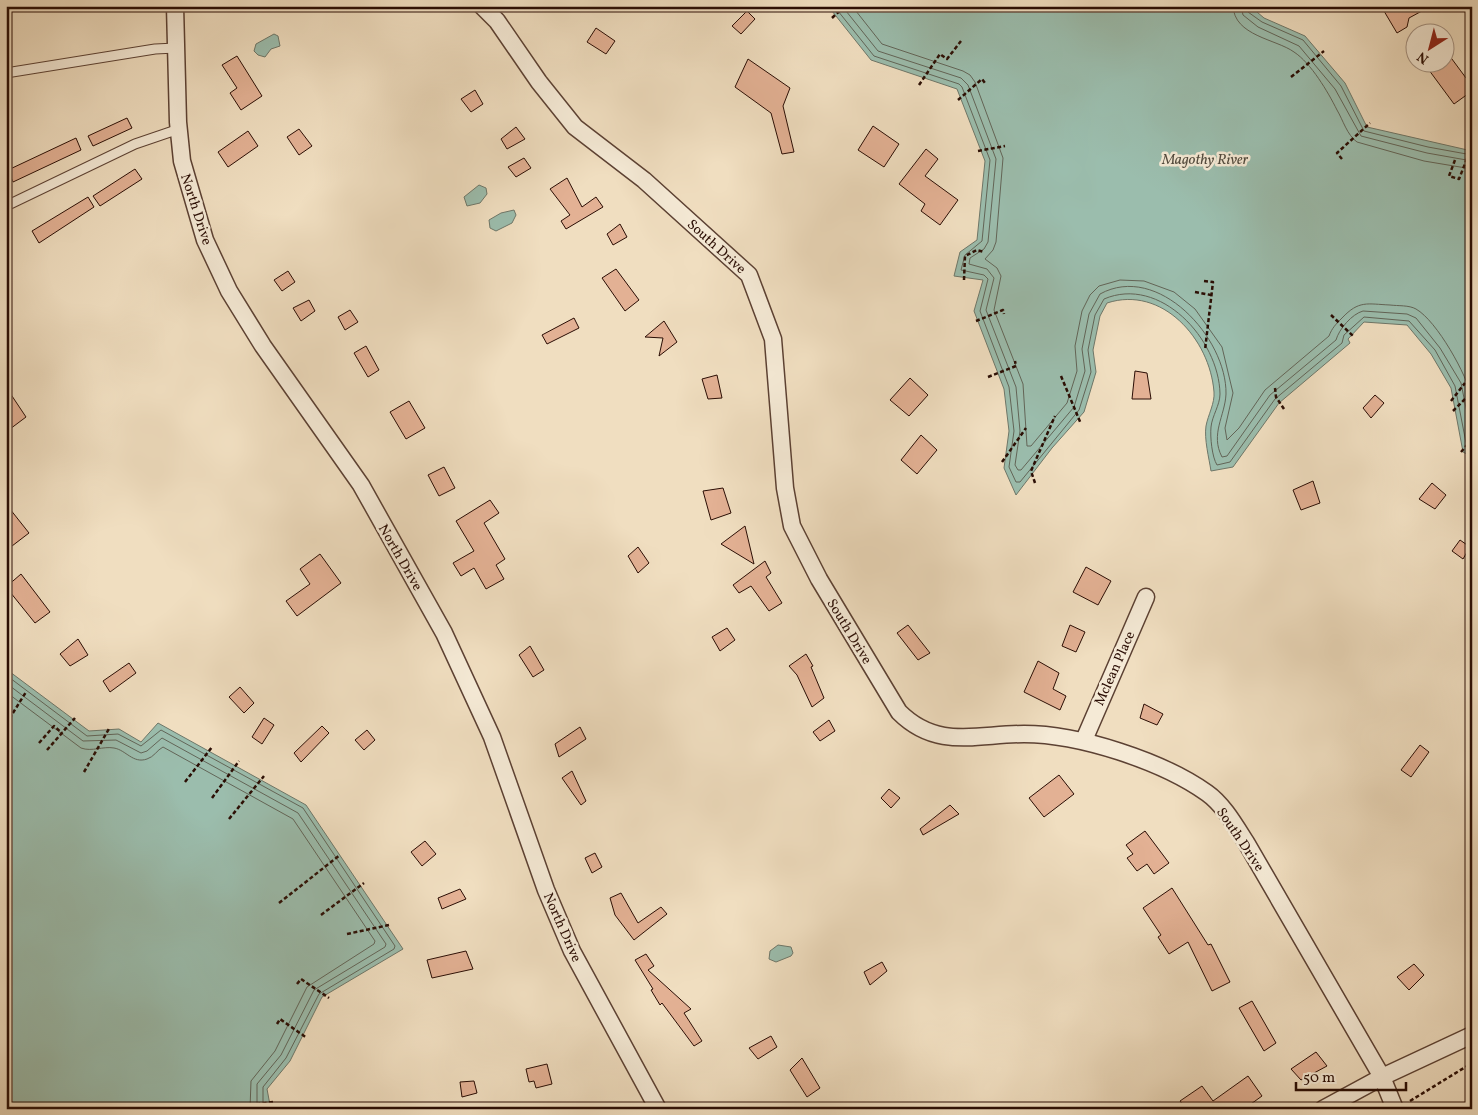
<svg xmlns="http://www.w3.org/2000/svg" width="1478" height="1115" font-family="Vollkorn,serif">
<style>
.water{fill:#9bbdad;stroke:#6e7769}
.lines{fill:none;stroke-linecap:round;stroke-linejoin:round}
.shore{stroke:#626558;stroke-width:1}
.building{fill:#e3b194;stroke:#2a0d04}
.lane-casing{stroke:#5c4133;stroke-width:11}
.street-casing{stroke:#5c4133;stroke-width:19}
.path{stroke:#2a0d04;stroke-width:2.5;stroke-dasharray:4 2.5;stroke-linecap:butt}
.lane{stroke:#f5ead6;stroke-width:9}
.street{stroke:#f5ead6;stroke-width:16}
.labels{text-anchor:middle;stroke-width:5;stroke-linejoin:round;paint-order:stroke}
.street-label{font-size:14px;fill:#2a0d04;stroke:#f5ead6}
.water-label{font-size:15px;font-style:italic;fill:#524b3f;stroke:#f5ead6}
</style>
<rect width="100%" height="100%" fill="#f0dec0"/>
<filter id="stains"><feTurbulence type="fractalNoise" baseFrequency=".004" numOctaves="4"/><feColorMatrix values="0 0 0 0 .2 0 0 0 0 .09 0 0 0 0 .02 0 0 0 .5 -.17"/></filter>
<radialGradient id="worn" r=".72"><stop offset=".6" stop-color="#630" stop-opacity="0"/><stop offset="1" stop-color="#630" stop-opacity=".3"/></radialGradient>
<!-- water -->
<g class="water">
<path d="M828,6H1250L1264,18L1305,36L1345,83L1367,127L1472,151V457L1463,452L1451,388L1431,354L1407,325L1364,322L1348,339L1350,343L1279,403L1233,467L1211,471C1209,458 1204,439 1206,426C1208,415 1215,403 1214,392C1210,339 1162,285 1107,303L1100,316L1093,350L1096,372L1084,412L1052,448L1016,495L1004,468L1009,431L1004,389L974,311L983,280L954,276L960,252L977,240L985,161L957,89L871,60Z"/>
<path d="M274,34L278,36L280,46L271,49L265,57L258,55L254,51L256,44Z"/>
<path d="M479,185L486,188L487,194L480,203L467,206L464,197Z"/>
<path d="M514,210L516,215L512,223L496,231L490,228L489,220L501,213Z"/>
<path d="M6,669L89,731L119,729L141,742L158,723L306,805L403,949L322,997L290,1061L267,1089L270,1105L267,1109H6Z"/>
<path d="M778,945L791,947L793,953L791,956L776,962L769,959L770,951Z"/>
</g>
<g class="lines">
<!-- shore -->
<g class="shore">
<path d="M834,6L874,56L959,84L962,87L990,160L982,241L965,255L961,270L984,275L988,279L980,311L1009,387L1014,431L1009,467L1016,482H1020L1079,410L1091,372L1088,350L1095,315L1104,299C1160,275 1219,339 1220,394C1220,405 1212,416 1211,427C1210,437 1212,457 1217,465L1230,462L1275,399L1342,343L1344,335L1364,317L1409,321L1435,350L1455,386L1467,448L1472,451"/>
<path d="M842,6L878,51L961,78L968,85L996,159L988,242L984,249L970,258L969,264L987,269L994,278L986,310L1016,387L1020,431L1015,465L1018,470H1021L1074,407L1085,371L1082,349L1089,314L1100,294C1158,262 1227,338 1226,394C1225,416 1210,434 1222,457L1227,456L1270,395L1336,340C1339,329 1352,314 1363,311L1407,314L1416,318L1440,348L1461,383L1472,438"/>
<path d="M852,6L882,44L963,71L970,75L975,82L1003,158L996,242L993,250L985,259L997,268L1001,276L994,310L1023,384L1027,446H1031L1067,403L1077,371L1075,346L1082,311L1090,295L1099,286L1120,280L1144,281L1174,292L1195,309L1222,347L1233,393L1225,428L1227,440L1239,428L1265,390L1329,336C1332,328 1336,324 1342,318C1359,300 1367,304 1390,305C1398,306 1409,305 1416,309C1437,321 1467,375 1472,398"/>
<path d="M1233,6C1234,36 1276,39 1294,52C1311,63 1328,92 1337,110C1343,120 1347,135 1357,142L1424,161L1472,169"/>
<path d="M1241,6L1243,15L1258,27L1299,46L1335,89L1361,136L1427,153L1472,161"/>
<path d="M1247,6L1248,12L1262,22L1303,40L1341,86L1364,131L1428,147L1472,155"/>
<path d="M6,675L87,736L118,734L141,746L161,730L303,808L395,946L394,949L319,994L286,1058L263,1087V1109"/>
<path d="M6,683L83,741L116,740L141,753L147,751L162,738L298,813L386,944L385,947L314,990L281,1055L257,1084V1109"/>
<path d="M6,692L81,748C92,752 103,746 114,748C126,750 133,764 147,759C154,757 157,750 163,747L293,819L375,941L374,944L307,987L275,1051L251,1081L250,1109"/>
</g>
</g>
<!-- building -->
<g class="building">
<path d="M1381,6H1431L1409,18L1407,27L1397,33Z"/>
<path d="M747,11L755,19L741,34L732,26Z"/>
<path d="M596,28L615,41L606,54L587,42Z"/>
<path d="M1446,51L1466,78L1472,73V91L1454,104L1423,62H1446Z"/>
<path d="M237,56L262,96L241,110L230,93L237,88L222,65Z"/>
<path d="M748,59L790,88L783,106L794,152L782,154L771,113L735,87Z"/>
<path d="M475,90L483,104L471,112L461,99Z"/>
<path d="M127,118L132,128L93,146L88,136Z"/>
<path d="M873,126L899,144L884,167L858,150Z"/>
<path d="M516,127L525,139L507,149L501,139Z"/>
<path d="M299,129L312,146L299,155L287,137Z"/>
<path d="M248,131L258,146L228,167L218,152Z"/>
<path d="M76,138L81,150L13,182L8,170Z"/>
<path d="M926,149L938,159L925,176L958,200L940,225L921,211L925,204L899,184Z"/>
<path d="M524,158L531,168L516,177L508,167Z"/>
<path d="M135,169L142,179L100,206L93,196Z"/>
<path d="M567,178L582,207L596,197L603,207L566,229L561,221L570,215L550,189Z"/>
<path d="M88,197L94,207L39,243L32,231Z"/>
<path d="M620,224L627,237L613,245L607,234Z"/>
<path d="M616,269L639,300L625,311L602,278Z"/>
<path d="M288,271L295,282L282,291L274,280Z"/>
<path d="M309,300L315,311L301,321L293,308Z"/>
<path d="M350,310L358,322L345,330L338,317Z"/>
<path d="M574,318L579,328L547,344L542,335Z"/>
<path d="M664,321L677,342L659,356L663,338L645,337Z"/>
<path d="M366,346L379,370L368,377L354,353Z"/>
<path d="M1135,371L1147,373L1151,399H1132Z"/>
<path d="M717,375L722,398L708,399L702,379Z"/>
<path d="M910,378L928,395L909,416L890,400Z"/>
<path d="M6,387L26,417L6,432Z"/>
<path d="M1375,395L1384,403L1371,418L1363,408Z"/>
<path d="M409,401L425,428L406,439L390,412Z"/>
<path d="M921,435L937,450L917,474L901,460Z"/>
<path d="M444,467L455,488L439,496L428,475Z"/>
<path d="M1313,481L1320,503L1301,510L1293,490Z"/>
<path d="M1432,483L1446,495L1435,509L1419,499Z"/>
<path d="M723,488L731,513L711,520L703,491Z"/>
<path d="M490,500L499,513L484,523L505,559L496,565L504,579L486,589L474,568L461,576L453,563L474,551L456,521Z"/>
<path d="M6,504L29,533L12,546L6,539Z"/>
<path d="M745,526L754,564L721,544Z"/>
<path d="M1460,540L1470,547L1463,559L1452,551Z"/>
<path d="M638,547L649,563L638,573L628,556Z"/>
<path d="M320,554L341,583L297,616L286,601L310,584L300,569Z"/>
<path d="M765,561L771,573L766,577L782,603L769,611L751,586L739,593L733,585Z"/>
<path d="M1086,567L1111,581L1098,605L1073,592Z"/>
<path d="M21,574L50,612L35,623L6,587Z"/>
<path d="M908,625L930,653L918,660L897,633Z"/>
<path d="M1070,625L1085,632L1076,652L1062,646Z"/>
<path d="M727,628L735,640L720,651L712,637Z"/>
<path d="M78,639L88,655L70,666L60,654Z"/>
<path d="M530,646L544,670L533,677L519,655Z"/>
<path d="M806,654L813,666L811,667L824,698L812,707L797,675L789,666Z"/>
<path d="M1038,661L1059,673L1053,689L1066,696L1060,710L1024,692Z"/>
<path d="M129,663L136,673L110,692L103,681Z"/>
<path d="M240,687L254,703L244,713L229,697Z"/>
<path d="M1144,704L1163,714L1157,725L1140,718Z"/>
<path d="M264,718L274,725L262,744L252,737Z"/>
<path d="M829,720L835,731L820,741L813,732Z"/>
<path d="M322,726L329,733L301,762L294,753Z"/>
<path d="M580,727L586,739L559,757L555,744Z"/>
<path d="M367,730L375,740L364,750L355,740Z"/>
<path d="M1420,745L1429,752L1411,777L1401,770Z"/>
<path d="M572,771L586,801L581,805L562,778Z"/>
<path d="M1059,775L1074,794L1044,817L1029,798Z"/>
<path d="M889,789L900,798L891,808L881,798Z"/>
<path d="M950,805L959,814L923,835L920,829Z"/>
<path d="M1145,831L1169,863L1154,874L1147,864L1137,871L1127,858L1133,854L1126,845Z"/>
<path d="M425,841L436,854L422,866L411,852Z"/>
<path d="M595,853L602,867L592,873L585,858Z"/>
<path d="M1172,888L1208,945L1211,944L1230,982L1212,991L1188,942L1169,954L1158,937L1161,935L1143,908Z"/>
<path d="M460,889L466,899L442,909L438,898Z"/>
<path d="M621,893L638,923L661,907L667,914L634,940L615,915L610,898Z"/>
<path d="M466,951L473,969L432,978L427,960Z"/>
<path d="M646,954L654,966L648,970L691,1009L684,1013L702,1041L694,1046L662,1003L660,1005L651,990L653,989L635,960Z"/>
<path d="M882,962L887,971L870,985L864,972Z"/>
<path d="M1414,964L1424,975L1409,990L1397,977Z"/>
<path d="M1252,1001L1276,1043L1264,1051L1239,1008Z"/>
<path d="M771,1036L777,1047L758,1059L749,1048Z"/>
<path d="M1316,1052L1327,1066L1301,1080L1291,1069Z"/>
<path d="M802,1058L820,1088L807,1097L790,1070Z"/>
<path d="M547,1064L552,1084L536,1088L534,1081L529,1082L526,1069Z"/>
<path d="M1248,1076L1262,1096L1244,1109H1186L1180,1101L1202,1086L1213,1101Z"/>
<path d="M474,1081L477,1093L462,1097L460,1082Z"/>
</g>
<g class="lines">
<defs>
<g id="lane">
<path d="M6,73L155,49L176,48"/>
<path d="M6,206L135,144L179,129"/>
</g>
<g id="street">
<path d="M175,6L178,122L182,161L205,240L229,291L263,346L361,485L444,633L492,737L546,890L572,951L658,1109"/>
<path d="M482,6L497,21L539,82L575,127L644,180L749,275L773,339L785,488L792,526L819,579L899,712C937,750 977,734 1024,734C1079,734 1162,761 1207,793C1224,805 1236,827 1247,844L1382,1077L1395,1109"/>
<path d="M1084,740L1146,597"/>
<path d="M1323,1109L1382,1077L1472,1035"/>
</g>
</defs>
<!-- lane casing -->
<use href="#lane" class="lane-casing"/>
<!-- street casing -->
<use href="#street" class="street-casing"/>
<!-- path -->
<g class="path">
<path d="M832,18L845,6"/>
<path d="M1291,77L1324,51"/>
<path d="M919,85L940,54L947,59L961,41"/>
<path d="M958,100L982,79L985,83"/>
<path d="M978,151L1005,146"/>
<path d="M1342,159L1337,153L1370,123"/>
<path d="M1455,160L1449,176L1459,179L1472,146"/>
<path d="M964,280L965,256L977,250L984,252"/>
<path d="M1204,281L1213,282L1205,350"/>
<path d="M1195,292L1211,295"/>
<path d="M1331,315L1353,336"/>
<path d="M976,321L1003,310L1004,314"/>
<path d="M1061,376L1081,424"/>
<path d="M988,377L1016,366L1015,361"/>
<path d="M1275,388L1276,397L1284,409"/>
<path d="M1451,401L1465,383"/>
<path d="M1453,411L1472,392"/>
<path d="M1461,452L1472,439"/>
<path d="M1002,462L1026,428"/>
<path d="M1035,483L1031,471L1055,416"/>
<path d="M6,724L26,692"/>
<path d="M39,743L54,726L62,733"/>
<path d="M47,750L75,718"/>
<path d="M84,772L110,727"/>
<path d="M185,782L212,747"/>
<path d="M212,798L239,761"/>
<path d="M229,819L264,776"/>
<path d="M279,903L340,855"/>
<path d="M321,915L364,883"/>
<path d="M347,934L389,925"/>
<path d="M297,984L301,979L329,998"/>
<path d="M277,1024L280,1019L307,1038"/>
<path d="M1410,1101L1472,1063"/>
<path d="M224,1109L273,1102"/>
</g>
<!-- lane -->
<use href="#lane" class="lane"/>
<!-- street -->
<use href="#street" class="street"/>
</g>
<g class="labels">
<!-- street labels -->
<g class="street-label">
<text transform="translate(197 209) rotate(72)" y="5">North Drive</text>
<text transform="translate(717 246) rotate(42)" y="5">South Drive</text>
<text transform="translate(401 557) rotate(60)" y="5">North Drive</text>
<text transform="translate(850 631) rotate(59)" y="5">South Drive</text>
<text transform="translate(1114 668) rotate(-66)" y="5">Mclean Place</text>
<text transform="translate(1241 839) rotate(56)" y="5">South Drive</text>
<text transform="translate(563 927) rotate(66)" y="5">North Drive</text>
</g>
<!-- water labels -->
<g class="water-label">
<text x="1205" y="164">Magothy River</text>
</g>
</g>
<!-- margin -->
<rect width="1478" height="1115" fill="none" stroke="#f0dec0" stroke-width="25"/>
<rect x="8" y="8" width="1463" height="1100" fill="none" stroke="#2a0d04" stroke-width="2.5"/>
<rect x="12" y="12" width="1453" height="1090" fill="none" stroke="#2a0d04"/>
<!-- north arrow -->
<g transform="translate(1430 48) rotate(216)"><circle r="24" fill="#f5ead6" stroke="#a49282"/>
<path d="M0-4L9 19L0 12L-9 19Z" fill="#8f2418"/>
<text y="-8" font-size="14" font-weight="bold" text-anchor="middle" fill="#2a0d04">N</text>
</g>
<!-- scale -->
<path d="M1296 1082v8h110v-8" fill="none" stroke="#2a0d04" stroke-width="2.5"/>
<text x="1303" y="1082" font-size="15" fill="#2a0d04" stroke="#f5ead6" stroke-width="4" paint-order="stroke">50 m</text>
<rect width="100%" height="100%" filter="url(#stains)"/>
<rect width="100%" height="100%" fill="url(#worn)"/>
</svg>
